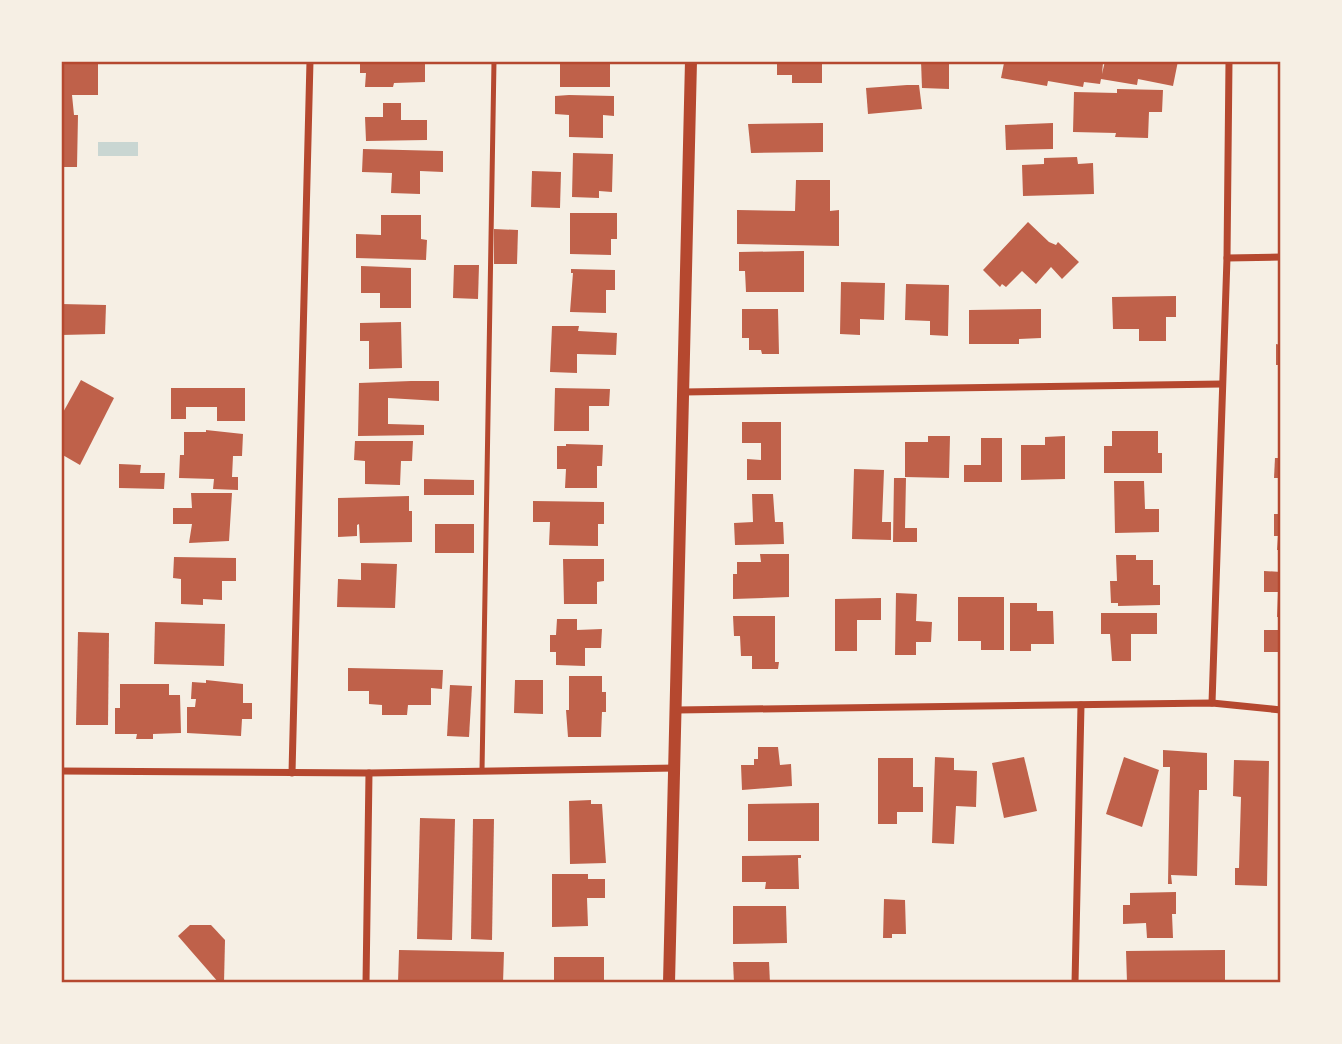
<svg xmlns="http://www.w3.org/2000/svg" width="1342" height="1044" font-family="Montserrat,sans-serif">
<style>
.water{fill:#c9d6d2}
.building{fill:#bf614a}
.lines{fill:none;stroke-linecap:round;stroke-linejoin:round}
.service{stroke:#b5482f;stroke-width:5}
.minor{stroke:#b5482f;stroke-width:7}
.tertiary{stroke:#b5482f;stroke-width:12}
.neatline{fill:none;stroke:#b5482f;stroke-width:2.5}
</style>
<rect width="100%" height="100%" fill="#f6efe4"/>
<!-- water -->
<rect class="water" x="98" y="142" width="40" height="14"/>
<!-- building -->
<g class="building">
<path d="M360,61H425V82L394,83L393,87H365L366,73H360Z"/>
<path d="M560,61H608L610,63V87H560Z"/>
<path d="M777,61H822V83H792V75H777Z"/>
<path d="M921,61H949V89L922,88Z"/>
<path d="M1015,61H1091L1103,63L1102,74L1105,61H1178L1173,86L1138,79L1137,85L1101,79L1100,84L1084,82L1083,87L1048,81L1047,86L1001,78L1004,63L1014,64Z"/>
<path d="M69,62L98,63V95H72L74,115H78L77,167H61V64Z"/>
<path d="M907,85H919L922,109L868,114L866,88Z"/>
<path d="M1117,89L1163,90L1162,112H1149L1148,138L1115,137L1116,133L1073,132L1074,92L1117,93Z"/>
<path d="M569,95L614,96V116L603,115V138L569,137V115L555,114V96Z"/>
<path d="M383,103H401V120H427V140L366,141L365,117H383Z"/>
<path d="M823,123V152L751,153L748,124Z"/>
<path d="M1053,123V149L1006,150L1005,125Z"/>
<path d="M363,149L443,151V172L420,171V194L391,193L392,173L362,172Z"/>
<path d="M573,153L613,154L612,192L599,191V198L572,197Z"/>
<path d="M1077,157L1078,164L1093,163L1094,194L1023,196L1022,165L1044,164V158Z"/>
<path d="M532,171L561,172L560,208L531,207Z"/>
<path d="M796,180H830V211L839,210V246L737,244V210L795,211Z"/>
<path d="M570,213H617V239H611V255L570,254Z"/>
<path d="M381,215H421V239L427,240L426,260L356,258V234L381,235Z"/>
<path d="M1028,222L1049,242L1056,245L1058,242L1079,262L1062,279L1051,267L1036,284L1022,271L1006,287L1002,284L1000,287L983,270Z"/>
<path d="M494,229L518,230L517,264H494Z"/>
<path d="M804,251V292H746L745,271H739V252Z"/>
<path d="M454,265H479L478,299L453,298Z"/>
<path d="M361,266L411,268V308H380V293H361Z"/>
<path d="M571,269L615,270V290H606V313L570,312L573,273H571Z"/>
<path d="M841,282L885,283L884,320L860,319V335L840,334Z"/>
<path d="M906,284L949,285L948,336L930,335V321L905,320Z"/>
<path d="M1176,296V317H1166V341H1139V329H1113L1112,297Z"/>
<path d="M61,304L106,305L105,334L61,335Z"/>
<path d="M742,309H778L779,354H762L761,350H749V338H742Z"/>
<path d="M1041,309V338L1019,339V344H969V310Z"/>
<path d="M401,322L402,368L369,369V341H360V323Z"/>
<path d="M552,326H579L578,331L617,333L616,355L577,354V373L550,372Z"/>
<path d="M1276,344L1281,345V365H1276Z"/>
<path d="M81,380L114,398L80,465L61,454V416Z"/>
<path d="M411,381H439V401L388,398V424L424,425V435L358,436L359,383Z"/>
<path d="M171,388H245V421H217V407H186V419H171Z"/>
<path d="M555,388L610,389L609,406H589V431H554Z"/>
<path d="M742,422H781V480H747V459L761,460V443H742Z"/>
<path d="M206,430L243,434L242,456H233L232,477H238V490L213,489L214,479L179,478L180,455H184V432H206Z"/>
<path d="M1112,431H1158V453H1162V473H1104V446H1112Z"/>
<path d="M928,436H950L949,478L905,477V442H928Z"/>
<path d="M1065,436V479L1021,480V445H1045V437Z"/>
<path d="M981,438H1002V482H964V465H981Z"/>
<path d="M355,441H413L412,461H401L400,485L365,484V461L354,460Z"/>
<path d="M566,444L603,445L602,466H597V488H565L566,469H557V446H566Z"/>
<path d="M1275,458H1281V478H1274Z"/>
<path d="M119,464L141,465L140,473H165L164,489L119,488Z"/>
<path d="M854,469L884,470L882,522H891V540L852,539Z"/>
<path d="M894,478H906L905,528H917V542H893Z"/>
<path d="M424,479L474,480V495H424Z"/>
<path d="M1114,481H1144L1145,509H1159V532L1115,533Z"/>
<path d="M191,493H232L229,541L189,543L192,524H173V508H192Z"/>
<path d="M752,494H773L775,522H783L784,544L735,545L734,523L753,522Z"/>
<path d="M409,496V511H412V542L360,543L359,524L357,525V536L338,537V498Z"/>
<path d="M533,501L604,502V524H598V546L549,545L550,522H533Z"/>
<path d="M1274,514H1281V550H1277L1278,536H1274Z"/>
<rect x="435" y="524" width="39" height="29"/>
<path d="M760,554H789V597L733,599V574H737V562H761Z"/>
<path d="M1116,555H1136V560H1153V585H1160V605L1118,606V603H1111L1110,581H1117Z"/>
<path d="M174,557L236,558V581H222V600L203,599V605L181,604V579L173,578Z"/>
<path d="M563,559H604V581L597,582V604H564Z"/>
<path d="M361,563L397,564L395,608L337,607L338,579L361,580Z"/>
<path d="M1264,571L1281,572V617H1277L1278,592H1264Z"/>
<path d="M896,593L917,594L916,621L932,622L931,642H916V655H895Z"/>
<path d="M958,597H1004V650H981V641H958Z"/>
<path d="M881,598V620H857V651H835V599Z"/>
<path d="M1010,603H1037V611H1053L1054,644H1031V651H1010Z"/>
<path d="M1101,613H1157V634H1131V661H1112L1110,634H1101Z"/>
<path d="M733,616H775V662H779L778,669H752V656H741L740,636H734Z"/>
<path d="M557,619H577V630L602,629L601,648H585V666L556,665V652H550V635H556Z"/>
<path d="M155,622L225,624L224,666L154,664Z"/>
<rect x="1264" y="630" width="17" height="22"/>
<path d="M78,632L109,633L108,725H76Z"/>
<path d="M348,668L443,670L442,689L431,688V705H408L407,715H382V705L369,704V691H348Z"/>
<path d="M569,676H602V692H606V712H602L601,737H568L566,710H569Z"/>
<path d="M206,680L243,684V703H252V719H242L241,736L187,733V707H195L196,699H191L192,682L206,683Z"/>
<path d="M515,680H543V714L514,713Z"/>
<path d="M120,684H169V695H180L181,733L153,734V739H136L137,734H115V708H120Z"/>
<path d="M450,685L472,686L469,737L447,736Z"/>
<path d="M758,747H778L780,765L791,764L792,786L742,790L741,765H754V759H758Z"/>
<path d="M1163,750L1207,753V790H1199L1197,876L1171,875L1172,884H1168L1170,767H1163Z"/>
<path d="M935,757L954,758V770L977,771L976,807L956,806L954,844L932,843Z"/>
<path d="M1024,757L1037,811L1004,818L992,763Z"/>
<path d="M1124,757L1159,770L1142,827L1106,814Z"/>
<path d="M878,758H913V787H923V812H897V824H878Z"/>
<path d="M1234,760L1269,761L1267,886L1235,885V868H1239L1241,797L1233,796Z"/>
<path d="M591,800V804H602L606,863L570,864L569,801Z"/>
<path d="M819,803V841H748V804Z"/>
<path d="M420,818L455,819L452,940L417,939Z"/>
<path d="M473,819H494L492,940L471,939Z"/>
<path d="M801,855V858H798L799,889H765L766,882H742V856Z"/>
<path d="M552,874H588V879H605V898H587L588,926L552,927Z"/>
<path d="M1176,892V914H1172L1173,938H1147L1146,923L1123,924V905H1130V893Z"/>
<path d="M884,899L905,900L906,934H892V938H883Z"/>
<path d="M733,906H786L787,943L733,944Z"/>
<path d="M190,925H211L225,940L224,983H219L178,936Z"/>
<path d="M399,950L504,952L503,983H398Z"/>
<path d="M1225,950V983L1127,982L1126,951Z"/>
<path d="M554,957H604V980L554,983Z"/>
<path d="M733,962H769L770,983H734Z"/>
</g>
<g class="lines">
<!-- service -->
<path class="service" d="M482,771L494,61"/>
<!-- minor -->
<g class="minor">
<path d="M1227,258L1281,257"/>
<path d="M684,392L1222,384"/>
<path d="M1212,703L1227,258L1229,61"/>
<path d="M677,710L1212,703L1281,710"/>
<path d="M61,771L369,773L676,768"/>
<path d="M292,773L310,61"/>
<path d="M366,983L369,773"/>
<path d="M1075,983L1081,705"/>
</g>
<!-- tertiary -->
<path class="tertiary" d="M669,983L691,61"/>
</g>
<!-- border -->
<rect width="1342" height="1044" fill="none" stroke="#f6efe4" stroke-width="126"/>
<rect x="63" y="63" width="1216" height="918" class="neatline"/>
</svg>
